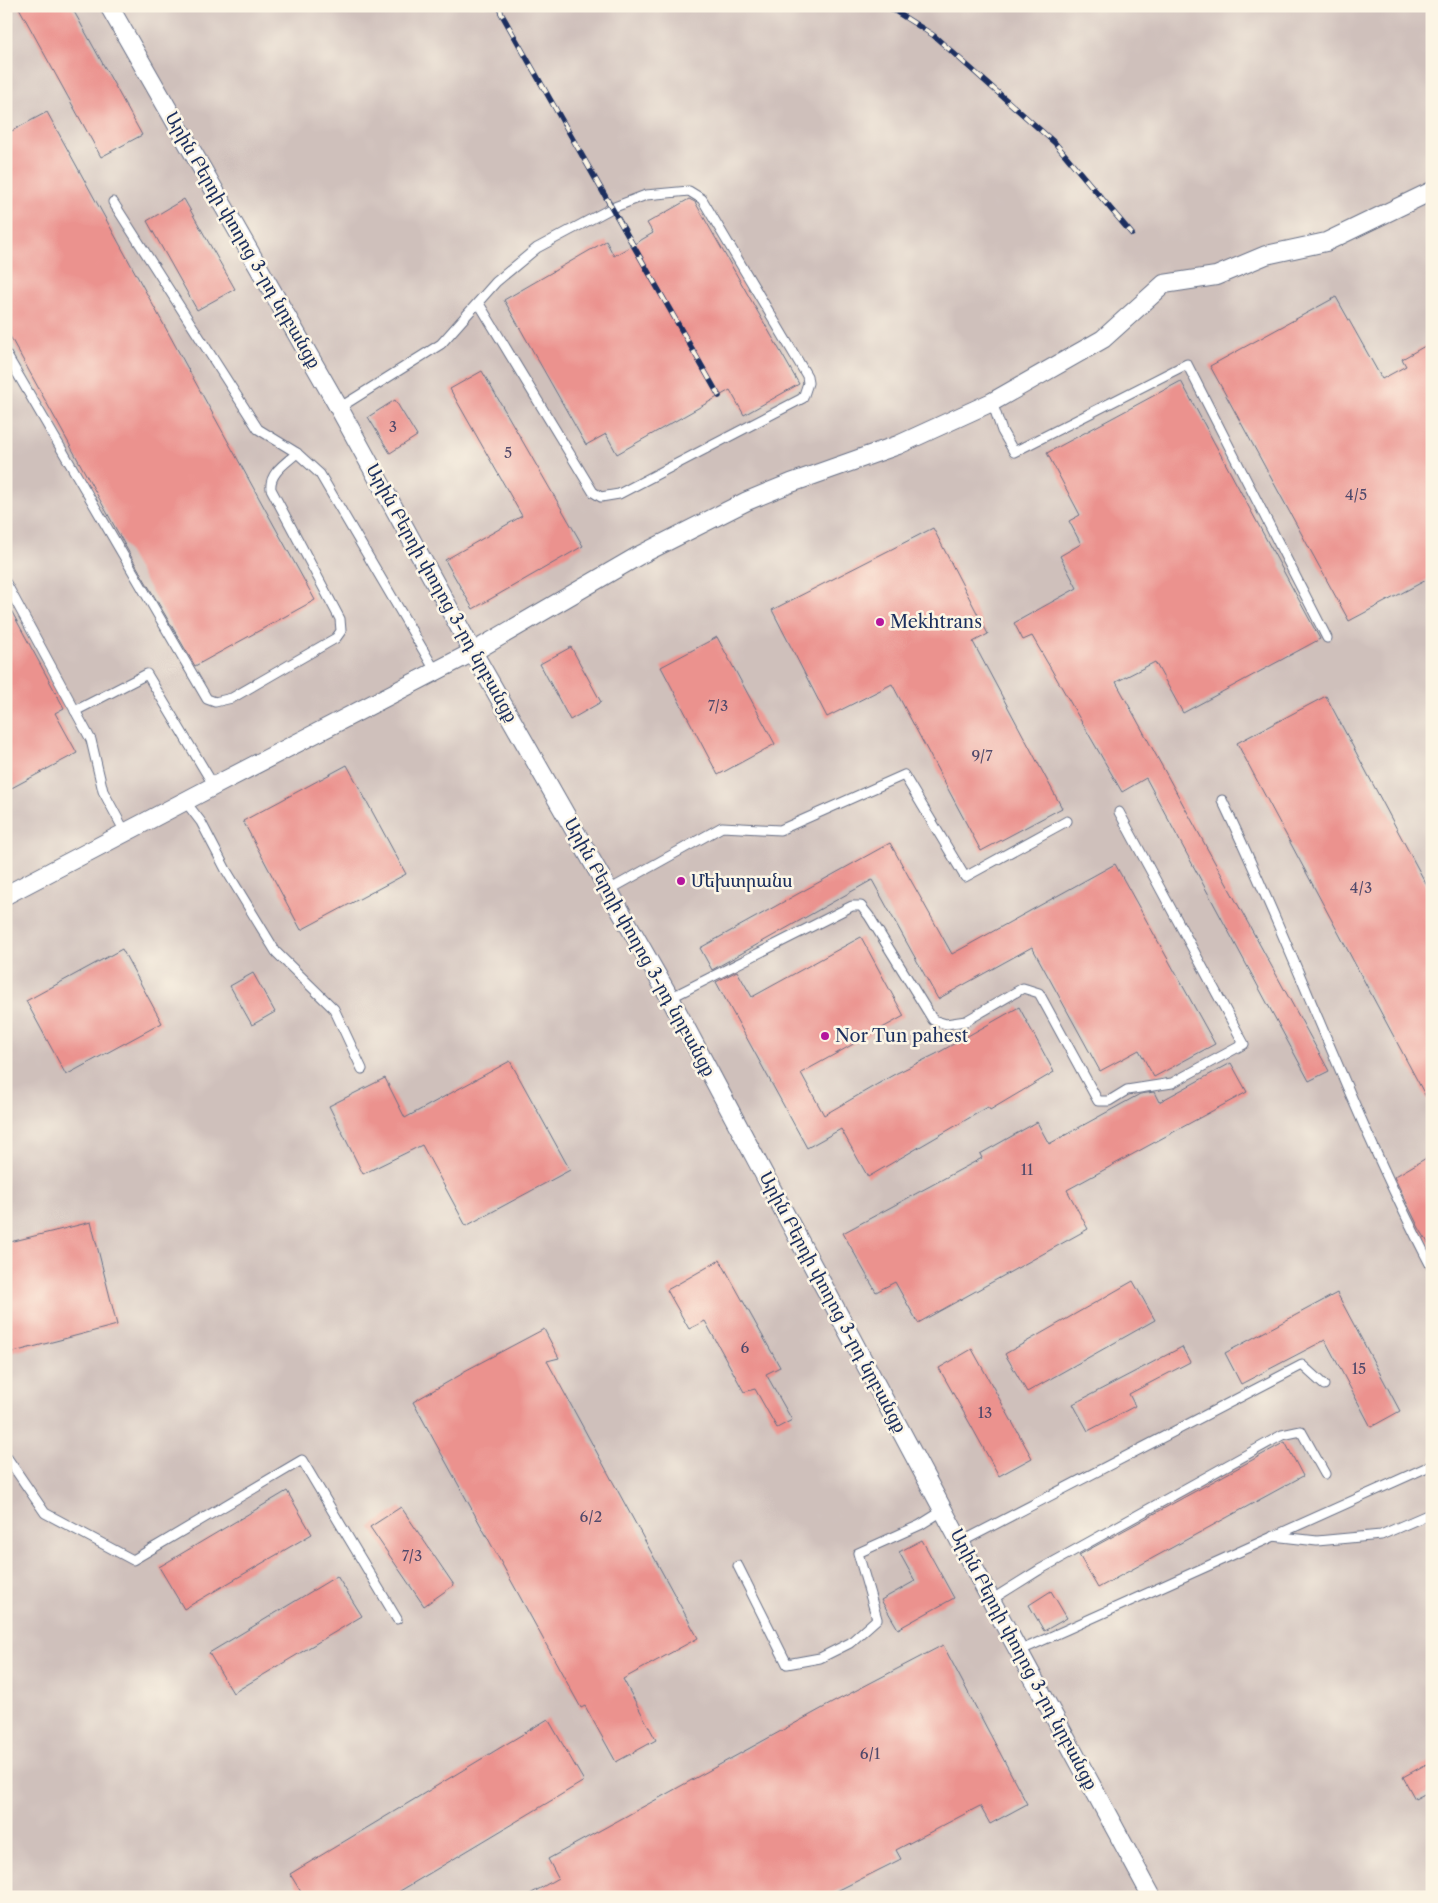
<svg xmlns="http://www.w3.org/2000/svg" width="1438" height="1903" font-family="'Libre Caslon Text','Noto Serif Armenian',serif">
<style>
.industrial{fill:#cfc0bb}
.building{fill:#eb928e}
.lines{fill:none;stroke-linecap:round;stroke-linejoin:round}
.service-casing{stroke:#676f85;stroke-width:11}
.minor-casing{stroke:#676f85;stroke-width:20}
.service{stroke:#fff;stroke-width:9}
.minor{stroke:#fff;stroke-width:18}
.rail-casing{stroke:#1b2f5e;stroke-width:5.5}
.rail{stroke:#fcf5e5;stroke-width:4;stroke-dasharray:11;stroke-linecap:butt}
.poi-dot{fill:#b5179e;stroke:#fcf5e5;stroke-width:2}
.labels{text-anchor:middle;stroke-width:5;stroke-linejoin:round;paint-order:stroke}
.number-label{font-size:15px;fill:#4f486a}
.street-label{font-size:18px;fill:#1b2f5e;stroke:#fcf5e5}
.poi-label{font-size:18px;fill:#1b2f5e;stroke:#fcf5e5;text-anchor:start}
</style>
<rect width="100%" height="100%" fill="#fcf5e5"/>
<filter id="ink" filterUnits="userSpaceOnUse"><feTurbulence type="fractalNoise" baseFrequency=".02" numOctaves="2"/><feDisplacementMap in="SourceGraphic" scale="10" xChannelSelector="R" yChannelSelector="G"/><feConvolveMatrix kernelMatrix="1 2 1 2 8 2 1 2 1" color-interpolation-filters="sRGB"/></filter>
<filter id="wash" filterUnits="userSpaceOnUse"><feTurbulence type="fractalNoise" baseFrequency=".0096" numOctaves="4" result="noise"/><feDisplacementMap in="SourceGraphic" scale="20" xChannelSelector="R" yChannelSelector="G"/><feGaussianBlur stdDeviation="1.12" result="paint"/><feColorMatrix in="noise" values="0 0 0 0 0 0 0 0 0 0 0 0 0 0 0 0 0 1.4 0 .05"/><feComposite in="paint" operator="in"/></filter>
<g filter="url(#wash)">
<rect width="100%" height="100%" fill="#f5e7cd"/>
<!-- industrial -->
<rect class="industrial" x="6" y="6" width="1426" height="1891"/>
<g id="blocks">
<!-- building -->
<g class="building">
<path d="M18,6H71L142,135L101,157Z"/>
<path d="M47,112L315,600L195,666L133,560L6,329V134Z"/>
<path d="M184,199L235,289L197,310L147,221Z"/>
<path d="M689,199L695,202L799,384L744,415L730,390L617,454L606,434L586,445L504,300L606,241L614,256L653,233L647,223Z"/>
<path d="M1336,297L1382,379L1406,366L1402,359L1432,342V577L1349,621L1210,366Z"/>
<path d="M482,371L583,546L473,609L445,560L522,516L450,389Z"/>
<path d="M1181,381L1320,639L1183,713L1155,662L1116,682L1329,1071L1309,1081L1146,778L1122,792L1032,636L1023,640L1014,623L1077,588L1060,556L1081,544L1069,521L1080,515L1047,453Z"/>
<path d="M395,400L417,436L390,453L368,417Z"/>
<path d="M933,528L988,634L973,642L1062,808L981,851L892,684L827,717L772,610Z"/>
<path d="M6,601L64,708L55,713L77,753L6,791Z"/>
<path d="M717,637L775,744L718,775L661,667Z"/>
<path d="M571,647L601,702L570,720L540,664Z"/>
<path d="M1326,696L1432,895V1108L1237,743Z"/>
<path d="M347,765L406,874L301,930L243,821Z"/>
<path d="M890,843L952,954L1115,864L1215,1044L1154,1077L1139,1050L1100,1071L1032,947L938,999L872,880L712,970L700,948Z"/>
<path d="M861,937L904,1016L801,1073L824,1115L895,1074L936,1054L1019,1007L1054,1072L990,1110L988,1107L868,1177L841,1129L807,1148L716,982L737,971L752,997Z"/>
<path d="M122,949L162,1023L66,1075L26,1001Z"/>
<path d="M253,973L275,1012L252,1025L230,986Z"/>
<path d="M510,1061L570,1170L466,1226L422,1145L363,1174L329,1106L385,1078L405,1118Z"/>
<path d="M1231,1063L1247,1092L1067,1190L1088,1229L918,1323L895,1282L876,1292L843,1233L982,1158L980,1154L1037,1122L1049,1144L1140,1094L1154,1092L1159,1102Z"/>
<path d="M1428,1157L1432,1164V1249L1419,1228L1394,1177Z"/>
<path d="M91,1222L117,1325L6,1354V1243Z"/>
<path d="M720,1260L780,1367L766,1374L792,1420L777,1428L755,1389L744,1392L705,1321L689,1329L667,1290Z"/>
<path d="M1133,1281L1155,1320L1027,1392L1005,1354Z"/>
<path d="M1337,1293L1400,1411L1371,1427L1325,1340L1241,1384L1225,1353Z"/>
<path d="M544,1329L559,1358L547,1361L698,1638L623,1679L656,1740L616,1762L585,1706L581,1708L413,1402L462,1374L461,1373Z"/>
<path d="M1182,1347L1190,1362L1129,1394L1135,1406L1088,1431L1073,1404Z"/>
<path d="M972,1349L1032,1458L999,1476L939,1368Z"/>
<path d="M1285,1442L1303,1476L1098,1588L1079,1555Z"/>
<path d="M287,1491L312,1534L184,1609L159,1567Z"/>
<path d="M401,1507L454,1585L424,1606L370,1527Z"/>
<path d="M922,1540L954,1598L898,1629L881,1600L915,1581L899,1552Z"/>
<path d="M337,1576L362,1616L233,1693L209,1653Z"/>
<path d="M1051,1591L1067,1618L1044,1631L1029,1605Z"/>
<path d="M943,1645L1027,1804L990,1824L980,1806L896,1850L901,1859L825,1897H525L558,1878L548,1859L832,1703Z"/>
<path d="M548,1719L584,1781L390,1897H304L290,1874Z"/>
<path d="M1432,1761V1790L1415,1799L1403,1777Z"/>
</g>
</g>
</g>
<g filter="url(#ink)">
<use href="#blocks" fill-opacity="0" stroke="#676f85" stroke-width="1"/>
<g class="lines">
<defs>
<g id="service">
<path d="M113,202L258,429L297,453L320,474L436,672"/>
<path d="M6,354L207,699L215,702L232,698L336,638L341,631L340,619L271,489C269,473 286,463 297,453"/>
<path d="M992,402L1002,431L1014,452L1187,364L1327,638"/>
<path d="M339,408L441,344L496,282L537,248L612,208L646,195L689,191L702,199L807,376L808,383L803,398L619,494L601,497L593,492L478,302"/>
<path d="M6,583L91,740L103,791L125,832"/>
<path d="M75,711L147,674L214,786"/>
<path d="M1222,800C1296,954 1353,1117 1432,1268"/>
<path d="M185,801L201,822L226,870L276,952L334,1009L362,1069"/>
<path d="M609,890L722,827L780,830L904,775L965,877L1067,821"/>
<path d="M670,998L852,906H861L869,916L933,1020L946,1024L966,1021L1023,988L1039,993L1098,1101H1109L1127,1090L1172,1083L1244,1044L1119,812"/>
<path d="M6,1456L45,1513L133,1560L302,1460L397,1619"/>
<path d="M1273,1536L1317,1541L1381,1535L1432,1513"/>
<path d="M961,1542L1302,1365L1324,1385"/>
<path d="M738,1566L787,1664L820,1658L850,1643L877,1619L858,1553L920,1525L944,1510"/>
<path d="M991,1600L1039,1570L1282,1435L1301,1431L1325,1474"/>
<path d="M1019,1651L1432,1465"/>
</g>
<g id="minor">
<path d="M109,6L339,408L473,652L670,998L991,1600L1152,1897"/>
<path d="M6,895L214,786L473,652L638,556L747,501L791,483L898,445L992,402L1103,339L1164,284L1216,276L1266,255L1326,242L1432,191"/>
</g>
</defs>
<!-- service casing -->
<use href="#service" class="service-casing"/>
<!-- minor casing -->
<use href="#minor" class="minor-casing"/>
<!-- service -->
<use href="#service" class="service"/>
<!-- minor -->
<use href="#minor" class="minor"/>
<defs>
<g id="rail">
<path d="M500,6L501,13L719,396"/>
<path d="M887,6L933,35L1055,143L1132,234"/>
</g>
</defs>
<!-- rail casing -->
<use href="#rail" class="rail-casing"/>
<!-- rail -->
<use href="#rail" class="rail"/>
</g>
</g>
<!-- markers -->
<g class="poi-dot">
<circle cx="880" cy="622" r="5"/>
<circle cx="681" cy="881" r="5"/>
<circle cx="825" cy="1036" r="5"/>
</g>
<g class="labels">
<!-- number labels -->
<g class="number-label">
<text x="393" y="432">3</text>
<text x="508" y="458">5</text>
<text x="1356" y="500">4/5</text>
<text x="718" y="711">7/3</text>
<text x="982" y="761">9/7</text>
<text x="1361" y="893">4/3</text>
<text x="1027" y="1175">11</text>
<text x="745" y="1353">6</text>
<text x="1359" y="1374">15</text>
<text x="985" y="1418">13</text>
<text x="591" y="1522">6/2</text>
<text x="412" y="1561">7/3</text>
<text x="870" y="1759">6/1</text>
</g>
<!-- street labels -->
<g class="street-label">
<text transform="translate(243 240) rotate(60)" y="6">Արին Բերդի փողոց 3-րդ նրբանցք</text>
<text transform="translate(442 593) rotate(61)" y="6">Արին Բերդի փողոց 3-րդ նրբանցք</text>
<text transform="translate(640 947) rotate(61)" y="6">Արին Բերդի փողոց 3-րդ նրբանցք</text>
<text transform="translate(833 1302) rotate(62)" y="6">Արին Բերդի փողոց 3-րդ նրբանցք</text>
<text transform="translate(1024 1659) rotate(62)" y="6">Արին Բերդի փողոց 3-րդ նրբանցք</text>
</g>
<!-- poi labels -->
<g class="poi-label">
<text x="890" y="628">Mekhtrans</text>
<text x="691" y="887">Մեխտրանս</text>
<text x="835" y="1042">Nor Tun pahest</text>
</g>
</g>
<!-- margin -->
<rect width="1438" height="1903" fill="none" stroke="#fcf5e5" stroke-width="25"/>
</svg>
